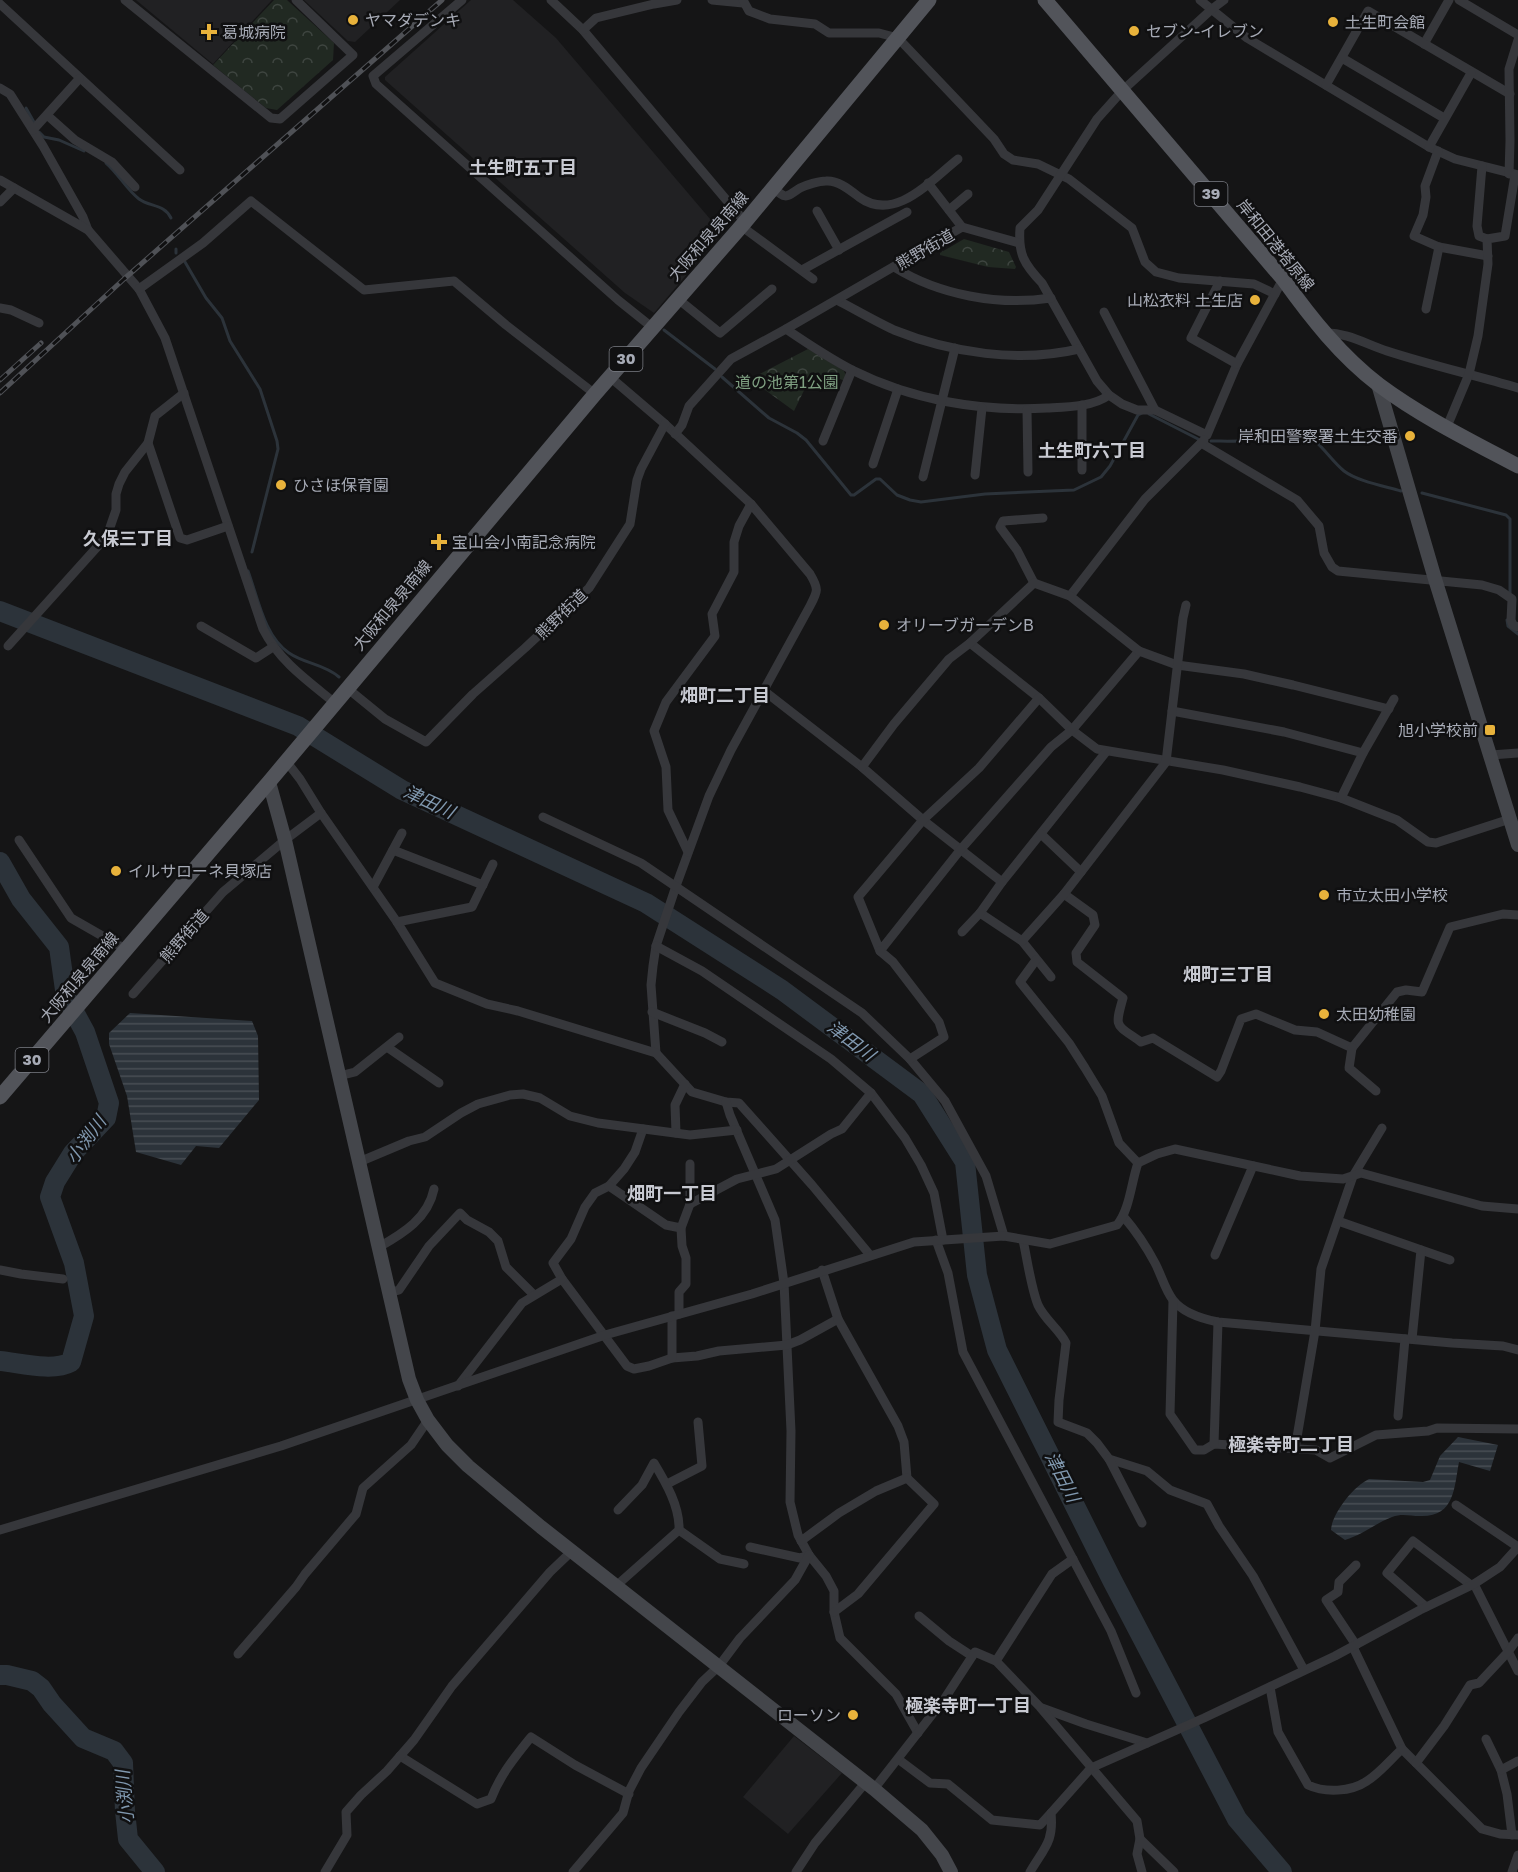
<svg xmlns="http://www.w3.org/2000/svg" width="1518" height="1872" font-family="'Golos Text','Noto Sans JP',sans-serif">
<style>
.built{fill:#212123}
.park{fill:url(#park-crowns)}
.water{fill:url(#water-rules)}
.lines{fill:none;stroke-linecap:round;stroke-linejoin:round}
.stream{stroke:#2c333a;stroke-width:3}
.river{stroke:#2c333a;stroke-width:20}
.street{stroke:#36373b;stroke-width:9}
.secondary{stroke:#44464b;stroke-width:14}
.primary{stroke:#52545a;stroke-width:15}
.rail-casing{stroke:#4f5156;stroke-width:5}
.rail{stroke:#101011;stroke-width:3;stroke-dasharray:9;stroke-linecap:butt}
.poi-dot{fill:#e8b23b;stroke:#101011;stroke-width:2}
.labels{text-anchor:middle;stroke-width:5;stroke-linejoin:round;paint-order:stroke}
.shield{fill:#101011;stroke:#7a7c84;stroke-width:1.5}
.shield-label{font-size:15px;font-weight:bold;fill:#a7abb6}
.poi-label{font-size:16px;fill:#a7abb6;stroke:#101011;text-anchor:start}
.street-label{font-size:16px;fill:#a7abb6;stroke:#101011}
.park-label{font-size:16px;fill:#7fa082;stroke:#101011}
.neighbourhood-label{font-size:18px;font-weight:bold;fill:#c8cad2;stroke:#101011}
.water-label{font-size:18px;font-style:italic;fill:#8098af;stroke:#101011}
</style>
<defs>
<pattern id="park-crowns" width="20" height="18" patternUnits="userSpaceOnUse" patternTransform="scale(1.5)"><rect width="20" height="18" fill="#212922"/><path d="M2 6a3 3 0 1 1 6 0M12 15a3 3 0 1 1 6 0" fill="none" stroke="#3e4540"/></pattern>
<pattern id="water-rules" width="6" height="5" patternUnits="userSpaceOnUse" patternTransform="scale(1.5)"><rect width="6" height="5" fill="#2c333a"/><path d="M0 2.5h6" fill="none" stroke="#484e54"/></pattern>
</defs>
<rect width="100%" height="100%" fill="#151516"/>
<!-- built -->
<g class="built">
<path d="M136,0H272L213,64Z"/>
<path d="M304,0H400L355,42L348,41Z"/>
<path d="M471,0H513L556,38L722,233L654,313L625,293L385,80V77Z"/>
<path d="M794,1736L842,1773L788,1834L743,1797Z"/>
</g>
<!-- park -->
<g class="park">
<path d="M274,0H287L334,43L333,60L277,110L266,108L213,65Z"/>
<path d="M964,239L1009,252L1016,267L1015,269L988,267L940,255V253Z"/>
<path d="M808,349L844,371L846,376L845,381L840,379L838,382L813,372L794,411L754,382L752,378Z"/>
</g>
<!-- water -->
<g class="water">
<path d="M130,1013L252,1021L258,1036L259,1100L219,1148L196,1146L181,1165L136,1152L127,1096L109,1044V1033Z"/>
<path d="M1458,1437L1498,1445L1490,1471L1459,1462C1454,1488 1455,1517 1420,1516C1410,1516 1402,1513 1392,1517C1376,1523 1362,1535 1345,1540L1331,1530C1332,1513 1354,1486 1369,1479L1423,1482L1430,1480L1440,1456Z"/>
</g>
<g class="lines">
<!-- stream -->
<g class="stream">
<path d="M26,108L35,124"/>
<path d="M39,132L44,137L59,140L84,151"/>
<path d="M106,163C118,173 126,189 139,199C150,207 164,204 171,218"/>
<path d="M176,249V253"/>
<path d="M185,262L206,298L222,318L230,341L260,389L277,441L278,449L252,552"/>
<path d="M664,330L715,369"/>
<path d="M722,377L769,418L797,433L806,440L851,495H854L876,479H880L897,495L910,500L921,502L985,494L1074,490L1101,477L1110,466L1138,415L1142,413"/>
<path d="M1149,414L1198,439"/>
<path d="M1211,441C1223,441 1236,442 1248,440C1265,438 1281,427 1298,431C1318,437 1329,459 1344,471C1357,481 1384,486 1401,491"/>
<path d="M1422,493L1506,515L1510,519V593"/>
<path d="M248,571C258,598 264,636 289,653C305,664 324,664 339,677"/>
<path d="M1507,620L1508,626L1518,634"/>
</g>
<!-- river -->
<g class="river">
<path d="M0,611L298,726L402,790L646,903L782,990L922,1094L965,1162L977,1275L997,1350L1112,1580L1237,1819L1282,1872"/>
<path d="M0,862L21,899L59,947L66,997L85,1032L109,1103L106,1118L73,1153L55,1182L50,1197L74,1263L84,1316L71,1362C53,1372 20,1363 0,1361"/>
<path d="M0,1675H7L32,1681L41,1688L52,1704L83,1738L114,1751L123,1763L125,1811L128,1839L155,1872"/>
</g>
<!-- street -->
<g class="street">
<path d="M125,0L271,118L280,119L353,55L296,0"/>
<path d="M462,0L373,76L376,84L618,300L653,328"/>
<path d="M551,0L583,30L745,222"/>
<path d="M712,0L743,3"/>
<path d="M743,0L749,11L770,19L815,24L829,33H879L898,38L994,139L1004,154L1013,160L1038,164L1069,179L1132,228L1145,262L1156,272L1179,278L1254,284L1275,294"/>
<path d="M1200,0L1247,38L1429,147L1455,159L1518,175"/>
<path d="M1224,0L1212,9L1123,90L1097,119L1038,210L1020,228C1018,254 1024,264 1042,283L1097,381L1109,395L1122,404L1137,410H1155L1207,435L1237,364L1283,279"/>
<path d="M1459,0L1518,35"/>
<path d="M0,4L180,170"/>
<path d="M583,30L596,18L654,4L677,0"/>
<path d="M1424,44L1449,0"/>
<path d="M1342,58L1444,118"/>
<path d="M1326,85L1368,11L1510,94"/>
<path d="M0,88L10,94L43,146L83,217L88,230"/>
<path d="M47,115L75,140L112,162L135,187"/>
<path d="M33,130L79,79"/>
<path d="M1429,147L1471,73"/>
<path d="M1438,151L1425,186L1426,197L1423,215L1414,236L1439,247L1488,256"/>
<path d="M1482,166L1477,226L1479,236L1487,239"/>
<path d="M1509,174L1510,141L1509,69L1518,40"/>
<path d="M0,180L88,230L139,289L165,338L263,629C279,661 308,681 335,703"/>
<path d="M928,183L962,227"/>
<path d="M773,188C787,200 786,197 800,188C806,185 819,181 826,181C838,180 850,190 859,197C895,223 930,181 958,159"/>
<path d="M0,202L14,188"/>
<path d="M949,210L968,194"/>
<path d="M817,211L839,250"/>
<path d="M741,226L813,279"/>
<path d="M894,267C939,295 998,306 1051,298"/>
<path d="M802,270L907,212"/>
<path d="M1220,281L1191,338L1237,364"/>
<path d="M139,289L203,243L251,201L364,290L454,281L506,325L595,394"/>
<path d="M678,299L720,333L772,289"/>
<path d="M837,300C856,310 875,321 894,330C951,353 1019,363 1079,349"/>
<path d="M0,308L11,310L39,323"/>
<path d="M1426,309L1439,247"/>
<path d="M1104,312L1155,410"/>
<path d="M786,329C808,344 829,358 852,370C912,400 981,412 1047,408C1067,407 1093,407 1109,395"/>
<path d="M1324,333C1346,332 1366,344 1387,351C1430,365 1474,375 1518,388"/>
<path d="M610,377L665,424L751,504L810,574C819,589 818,591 810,606L731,750L709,796L676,886L656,946L653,966L651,985L656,1053"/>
<path d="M1082,405V470"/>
<path d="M1027,410L1028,472"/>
<path d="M1446,429L1469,374L1478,336L1488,264L1487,239L1505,236L1515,175"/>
<path d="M675,434L682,425L689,406L731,359L786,329L962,227L1019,243"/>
<path d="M823,441L852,370"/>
<path d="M148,443L180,538L187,540L228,526"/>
<path d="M1201,443L1297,500L1319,526L1324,553L1332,567L1338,571L1482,585L1499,590L1512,599L1511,620L1513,625L1518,627"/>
<path d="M873,464L898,389"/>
<path d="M975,475L982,408"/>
<path d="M923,477L955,348"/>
<path d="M1034,583L1017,550L1000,527L1003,521L1043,518"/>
<path d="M1070,596L1145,499L1204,440"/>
<path d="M201,626L256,658L273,647"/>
<path d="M970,643L1039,698L1072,730L1097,749L1223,770L1300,787L1341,798L1397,820L1428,842L1436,843L1510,819"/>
<path d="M8,646L107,536L116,510V494L119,484L125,472L148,443L155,416L184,393"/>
<path d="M347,688L385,719L426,742L473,694L525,648L589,588L630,524L637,480L641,469L665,424"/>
<path d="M763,690L862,767L923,820L1002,882L1106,752"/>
<path d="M1039,698L979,768L923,820L858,897L880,951L961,849L1051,747L1072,730L1139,651"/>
<path d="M1172,711L1284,732L1363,753"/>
<path d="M1491,755L1518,753"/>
<path d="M286,761L300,779L321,813L397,922L435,983L487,1004L518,1011L656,1053L692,1092L726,1102L739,1103L812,1185L870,1255"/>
<path d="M862,767L894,724L949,659L970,643L1034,583L1070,596L1139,651L1177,665L1244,674L1293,685L1389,709"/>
<path d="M1341,798L1363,753L1394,699"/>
<path d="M543,817L641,863L862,1013L910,1059L945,1101L986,1176L1004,1236"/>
<path d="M1041,834L1081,872"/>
<path d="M19,840L71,918L125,949"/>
<path d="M393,850L483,885"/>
<path d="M688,852L668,810L666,767L654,731L666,702L715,636L712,614L734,572V542L739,526L751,504"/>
<path d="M373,887L402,833"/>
<path d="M1064,894L1093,915L1095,925L1076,953L1077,962L1123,998C1114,1029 1116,1024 1141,1042L1153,1038L1217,1077L1221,1071L1241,1019L1256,1014L1295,1030L1317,1032L1352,1048L1397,992L1406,990L1422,992L1450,927L1503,914L1518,915"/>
<path d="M980,913L1022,941L1051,977"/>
<path d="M397,922L472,907L493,864"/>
<path d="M962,932L980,913L1002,882"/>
<path d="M1022,941L1064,894L1166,762L1183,618L1186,605"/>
<path d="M656,946L702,971L831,1059L871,1093L905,1138L921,1165L934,1193L943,1240"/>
<path d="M880,951L893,962L939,1022L944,1037L910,1059"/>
<path d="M1036,960L1020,982L1069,1043L1085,1068L1102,1096L1119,1143L1138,1163"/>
<path d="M133,994L223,892L285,840L321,813"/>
<path d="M652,1012L705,1033L722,1042"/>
<path d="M387,1047L439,1083"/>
<path d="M1352,1048L1349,1068L1376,1091"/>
<path d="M339,1076L355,1072L399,1037"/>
<path d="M726,1102L730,1115L775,1220L784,1283L791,1431L790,1502L798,1535L809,1555L826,1576L834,1591V1612L840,1638L896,1694L918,1733"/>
<path d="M643,1129L635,1152L624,1169L609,1186L595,1193L585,1207L571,1239L553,1263L562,1279L627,1366L634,1369L649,1366L672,1358L697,1356L719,1351L787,1345L800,1340L838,1319"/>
<path d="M676,1133L675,1105L685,1084"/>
<path d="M359,1162L409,1141L425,1137L461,1113L478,1104L510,1095L523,1094L540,1098L570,1116L598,1123L690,1135L737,1130"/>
<path d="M609,1186L666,1225L681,1228"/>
<path d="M690,1204L737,1179L776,1169L831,1134L842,1129L871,1093"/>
<path d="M1123,1216C1136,1231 1146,1246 1155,1263C1161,1274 1165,1290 1173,1300C1183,1313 1203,1319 1218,1322L1452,1343L1503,1346L1518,1350"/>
<path d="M1338,1221L1450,1260"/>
<path d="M936,1240L948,1273L963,1352L1111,1631L1136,1693"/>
<path d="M1023,1240C1027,1258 1031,1288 1038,1305C1045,1320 1059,1329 1066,1343L1059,1400L1058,1422L1087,1433L1097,1443L1109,1459L1147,1471L1170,1490L1207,1504L1219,1526L1253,1576L1304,1670"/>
<path d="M379,1247C404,1233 428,1218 434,1189"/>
<path d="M1215,1255L1253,1166"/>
<path d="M0,1270L21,1274L63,1279"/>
<path d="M822,1270L838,1319L898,1426L904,1442L907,1478L934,1504L858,1594L834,1612"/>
<path d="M389,1293L399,1290L429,1246L460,1213L467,1220L489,1232L498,1241L506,1267L534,1295"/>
<path d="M1173,1301L1170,1414L1195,1450H1204L1214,1444L1316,1450L1330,1458L1376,1435L1428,1431L1437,1428L1518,1429"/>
<path d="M679,1314V1292L686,1284V1258L682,1246L681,1228L690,1204V1164"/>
<path d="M672,1316V1358"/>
<path d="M1412,1339L1421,1250"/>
<path d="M458,1386L522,1303L562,1279"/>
<path d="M1398,1416L1405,1339"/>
<path d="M1214,1444L1218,1322"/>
<path d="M1295,1449L1315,1331L1321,1269L1353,1176L1382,1128"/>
<path d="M1109,1459L1142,1523"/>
<path d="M667,1484L702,1466L698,1422"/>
<path d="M1456,1505L1518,1547"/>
<path d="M0,1530L281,1446L605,1335L752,1294L914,1242L1004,1236L1050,1244L1117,1225C1130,1209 1131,1183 1138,1163L1157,1154L1175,1149L1300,1176L1343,1179L1361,1173L1482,1206L1518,1209"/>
<path d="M679,1530L720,1559L744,1564"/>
<path d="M801,1541L839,1513L876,1491L907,1478"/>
<path d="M750,1547L800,1558L809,1555"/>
<path d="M1356,1565L1339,1582L1338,1592L1326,1600L1356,1645"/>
<path d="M1474,1584L1518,1671"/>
<path d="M616,1586L679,1530C680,1507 666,1483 654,1463L642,1485L618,1510"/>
<path d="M1426,1607L1387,1573L1413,1541L1471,1585"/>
<path d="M919,1616L949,1641L972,1656"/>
<path d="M238,1654L296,1587L305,1574L356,1514L363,1488L411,1445L428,1420"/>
<path d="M996,1661L1052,1574L1073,1559"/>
<path d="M1270,1687L1278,1732L1308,1785C1325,1793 1351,1792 1367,1781C1380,1773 1391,1759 1402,1749L1353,1647"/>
<path d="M1042,1708L1086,1724L1147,1743"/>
<path d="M1486,1739L1501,1770L1507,1794L1512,1835"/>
<path d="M1402,1749L1482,1829L1500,1834L1518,1835"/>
<path d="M400,1756L477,1804L491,1799C500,1775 515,1757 531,1737L575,1765L629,1794"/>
<path d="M898,1759L930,1783L948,1784L992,1820L1040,1825L1051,1813"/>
<path d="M1416,1763L1444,1726L1470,1685L1479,1683L1508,1652L1518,1638"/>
<path d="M1501,1770L1518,1761"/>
<path d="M874,1789L945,1698L975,1652L996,1661L1040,1707L1137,1821L1140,1839L1137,1854L1142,1872"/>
<path d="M1140,1839L1174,1872"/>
<path d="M325,1872L347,1835L346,1812L361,1795L387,1771L414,1740L452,1686L550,1572L572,1551"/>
<path d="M573,1872L623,1813L629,1791L641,1768L679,1712L702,1682L719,1666L740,1638L795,1580L809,1555"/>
<path d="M796,1872L815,1843L866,1782"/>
<path d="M1030,1872C1044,1848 1054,1842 1051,1813L1091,1768L1204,1718L1335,1656L1420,1610L1474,1584L1500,1567L1518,1547"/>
<path d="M1512,1872L1518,1855"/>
</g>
<!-- secondary -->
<g class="secondary">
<path d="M1378,384L1435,579L1518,845"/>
<path d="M269,782L285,840L409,1379L417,1400L428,1420L447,1445L468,1466L541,1527L874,1789L922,1830L942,1855L951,1872"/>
</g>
<!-- primary -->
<g class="primary">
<path d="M1045,0L1283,279C1311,318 1341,356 1379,385C1422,417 1471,441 1518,466"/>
<path d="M0,1097L269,782L595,394L745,222L929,0"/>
</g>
<defs>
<g id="rail">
<path d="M0,380L41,343"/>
<path d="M0,393L124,279L442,0"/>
</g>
</defs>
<!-- rail casing -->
<use href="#rail" class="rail-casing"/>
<!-- rail -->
<use href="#rail" class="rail"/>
</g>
<!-- markers -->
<g class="poi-dot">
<circle cx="353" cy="20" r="6"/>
<circle cx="1333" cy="22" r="6"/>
<circle cx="1134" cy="31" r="6"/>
<path d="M206 23h6v6h6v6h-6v6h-6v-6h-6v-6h6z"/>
<circle cx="1255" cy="300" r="6"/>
<circle cx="1410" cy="436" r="6"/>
<circle cx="281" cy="485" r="6"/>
<path d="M436 533h6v6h6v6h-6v6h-6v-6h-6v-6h6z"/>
<circle cx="884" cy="625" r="6"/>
<rect x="1484" y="724" width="12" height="12" rx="3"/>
<circle cx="116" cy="871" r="6"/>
<circle cx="1324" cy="895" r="6"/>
<circle cx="1324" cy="1014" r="6"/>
<circle cx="853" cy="1715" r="6"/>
</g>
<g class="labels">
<!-- shield labels -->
<g class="shield">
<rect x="1194.5" y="182" width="33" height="24" rx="4.5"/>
<rect x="609.5" y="347" width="33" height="24" rx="4.5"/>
<rect x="15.5" y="1048" width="33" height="24" rx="4.5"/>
</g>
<g class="shield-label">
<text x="1211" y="199">39</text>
<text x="626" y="364">30</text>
<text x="32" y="1065">30</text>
</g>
<!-- poi labels -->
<g class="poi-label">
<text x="365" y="26">ヤマダデンキ</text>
<text x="1345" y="28">土生町会館</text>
<text x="1146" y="37">セブン-イレブン</text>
<text x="222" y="38">葛城病院</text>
<text x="1243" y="306" text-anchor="end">山松衣料 土生店</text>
<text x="1398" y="442" text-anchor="end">岸和田警察署土生交番</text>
<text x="293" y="491">ひさほ保育園</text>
<text x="452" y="548">宝山会小南記念病院</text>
<text x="896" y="631">オリーブガーデンB</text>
<text x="1478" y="736" text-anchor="end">旭小学校前</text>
<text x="128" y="877">イルサローネ貝塚店</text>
<text x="1336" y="901">市立太田小学校</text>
<text x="1336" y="1020">太田幼稚園</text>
<text x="841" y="1721" text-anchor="end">ローソン</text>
</g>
<!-- street labels -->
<g class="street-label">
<text transform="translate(708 236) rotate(-49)" y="6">大阪和泉泉南線</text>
<text transform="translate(1276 245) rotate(51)" y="6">岸和田港塔原線</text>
<text transform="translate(925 249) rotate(-30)" y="6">熊野街道</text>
<text transform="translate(392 605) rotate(-50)" y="6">大阪和泉泉南線</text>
<text transform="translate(561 614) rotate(-44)" y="6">熊野街道</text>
<text transform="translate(184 936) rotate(-49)" y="6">熊野街道</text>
<text transform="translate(79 977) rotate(-50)" y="6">大阪和泉泉南線</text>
</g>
<!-- park labels -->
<g class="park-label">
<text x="787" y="388">道の池第1公園</text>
</g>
<!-- neighbourhood labels -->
<g class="neighbourhood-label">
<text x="523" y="174">土生町五丁目</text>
<text x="1092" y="457">土生町六丁目</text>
<text x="128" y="545">久保三丁目</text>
<text x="725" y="702">畑町二丁目</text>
<text x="1228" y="981">畑町三丁目</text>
<text x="672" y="1200">畑町一丁目</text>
<text x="1291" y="1451">極楽寺町二丁目</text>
<text x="968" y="1712">極楽寺町一丁目</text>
</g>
<!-- water labels -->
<g class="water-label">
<text transform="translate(429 802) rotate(25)" y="6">津田川</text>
<text transform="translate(851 1041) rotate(37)" y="6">津田川</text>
<text transform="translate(86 1140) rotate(-54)" y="6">小渕川</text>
<text transform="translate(1062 1477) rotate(63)" y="6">津田川</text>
<text transform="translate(125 1797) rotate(-95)" y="6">小渕川</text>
</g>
</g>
</svg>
